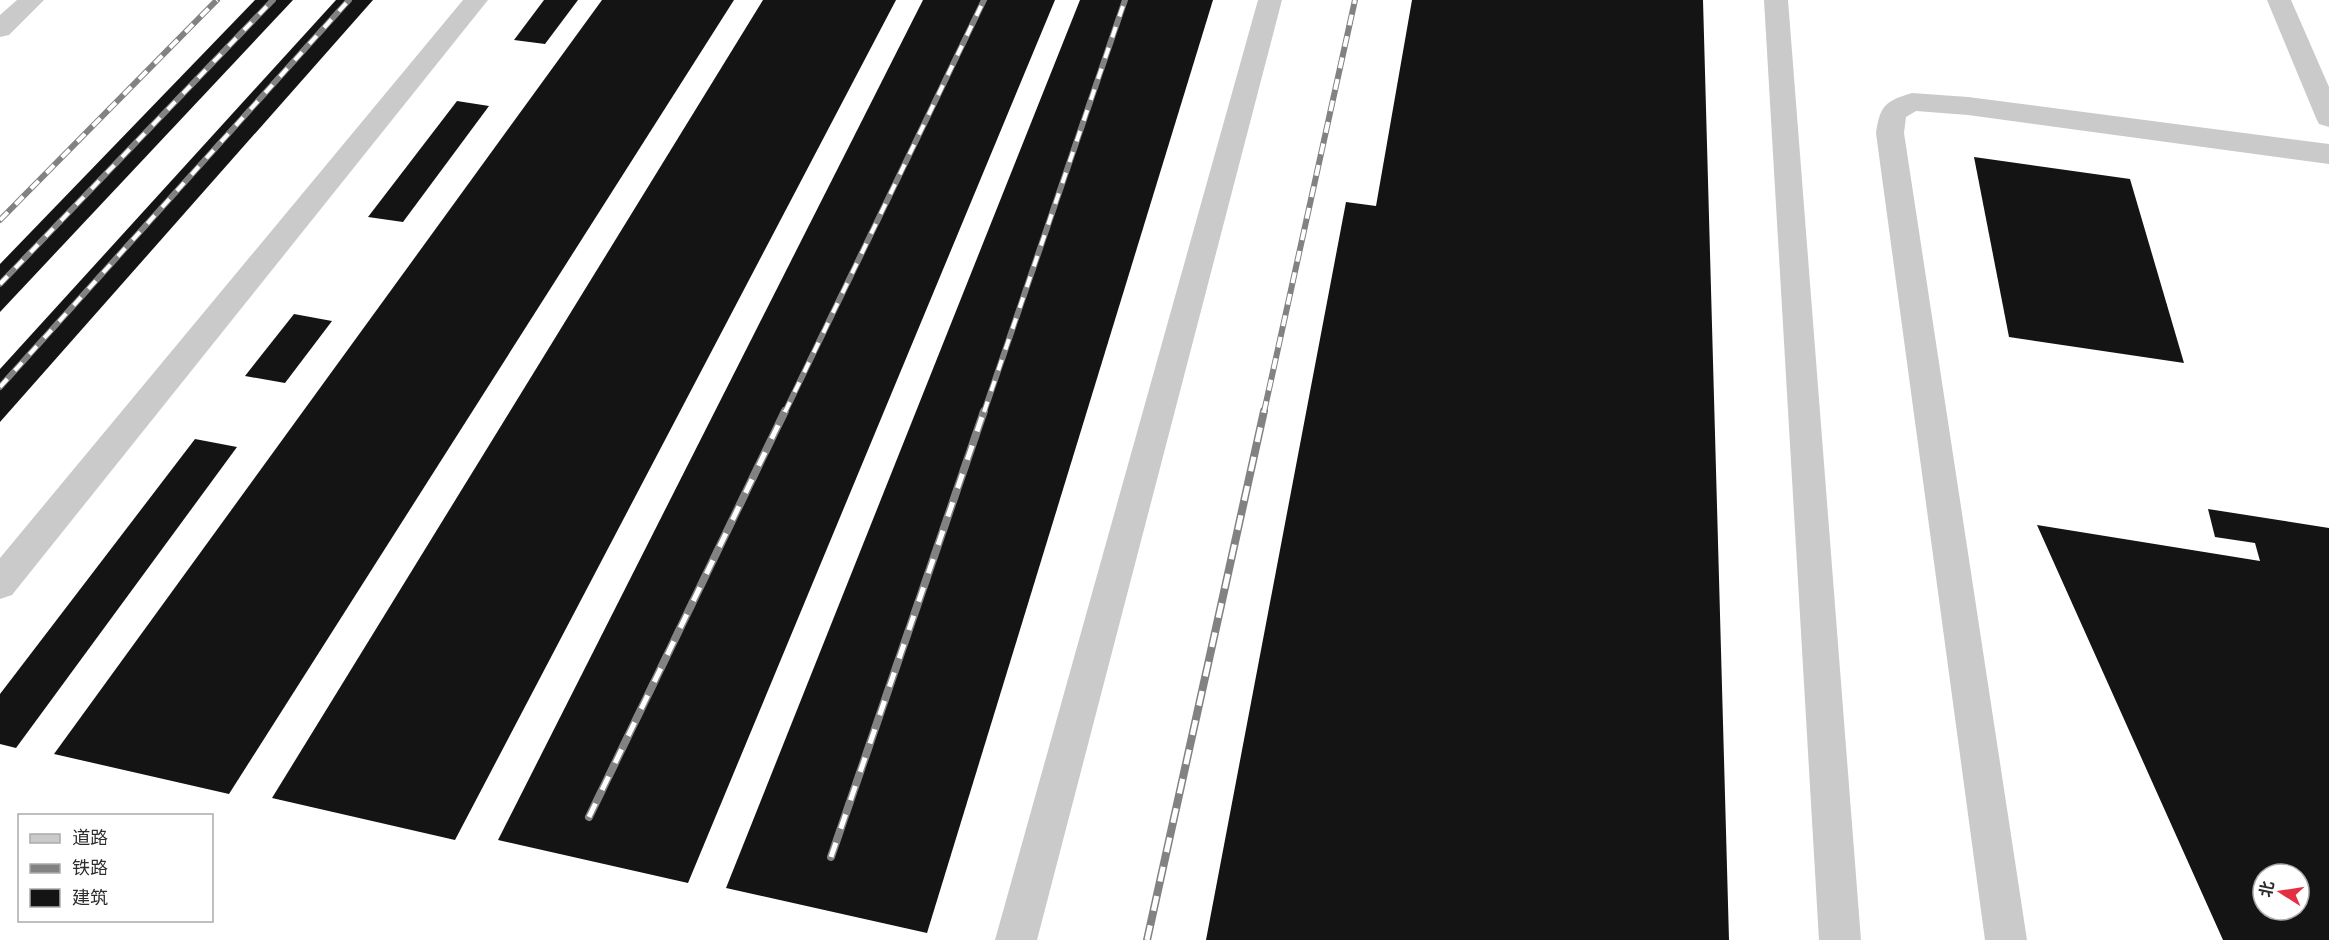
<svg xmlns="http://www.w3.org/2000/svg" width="2329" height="940" font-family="Overpass,'Noto Sans SC',sans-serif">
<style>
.building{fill:#141414;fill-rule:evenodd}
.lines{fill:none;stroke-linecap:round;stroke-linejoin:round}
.minor{fill:#cacaca;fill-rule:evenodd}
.rail-far1-casing{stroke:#828282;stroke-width:6}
.rail-casing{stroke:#828282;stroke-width:8}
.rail-far1{stroke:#fff;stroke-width:4;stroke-dasharray:11;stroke-linecap:butt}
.rail{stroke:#fff;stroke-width:5;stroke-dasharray:15;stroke-linecap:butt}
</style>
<rect width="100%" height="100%" fill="#fff"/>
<!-- building -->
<g class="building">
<path d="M255,0H293L0,312V264Z"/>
<path d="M336,0H373L0,422V369Z"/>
<path d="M544,0H578L545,44L514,40Z"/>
<path d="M602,0H734L229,794L54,754Z"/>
<path d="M763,0H896L455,840L272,798Z"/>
<path d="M923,0H1055L688,883L498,840Z"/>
<path d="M1080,0H1213L927,933L726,888Z"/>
<path d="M1412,0H1703L1729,940H1206L1346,202L1376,206Z"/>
<path d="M457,101L489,106L403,222L368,217Z"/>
<path d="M1974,157L2130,179L2184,363L2009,337Z"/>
<path d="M294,314L332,321L285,383L245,376Z"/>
<path d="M195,439L237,447L16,748L0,744V694Z"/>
<path d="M2208,509L2329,528V940H2223L2037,525L2260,561L2255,543L2215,537ZM2263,874H2299V910H2263Z"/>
</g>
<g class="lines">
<!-- minor -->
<g class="minor">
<path d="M17,0H44L9,35L0,37V15Z"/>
<path d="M463,0H488L12,595L0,599V558Z"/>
<path d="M1258,0H1282L1037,940H995Z"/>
<path d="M1764,0H1788L1861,940H1819Z"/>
<path d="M2267,0H2291L2329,87V127L2319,124L2316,118Z"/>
<path d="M1912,93L1968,97L2329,144V164L1968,115L1916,111L1906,117L1904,133L2027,940H1985L1876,133C1880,106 1885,101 1912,93Z"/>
</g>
<defs>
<g id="rail-far1">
<path d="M0,220L217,0"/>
<path d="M0,284L273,0"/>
<path d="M0,387L349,0"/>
<path d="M785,412L984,0"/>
<path d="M984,412L1125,0"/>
<path d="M1264,412L1355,0"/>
</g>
<g id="rail">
<path d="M589,817L785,411"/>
<path d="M831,857L984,411"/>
<path d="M1147,940L1264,411"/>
</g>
</defs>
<!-- rail-far1 casing -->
<use href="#rail-far1" class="rail-far1-casing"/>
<!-- rail casing -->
<use href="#rail" class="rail-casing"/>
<!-- rail-far1 -->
<use href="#rail-far1" class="rail-far1"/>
<!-- rail -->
<use href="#rail" class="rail"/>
</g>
<!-- legend -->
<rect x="18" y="814" width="195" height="108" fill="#ffffff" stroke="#ababab" stroke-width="1.5"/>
<rect x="30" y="834" width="30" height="9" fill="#cacaca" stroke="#ababab" stroke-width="1.5"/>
<text x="72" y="844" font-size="18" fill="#2d2d2d">道路</text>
<rect x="30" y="864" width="30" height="9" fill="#828282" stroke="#ababab" stroke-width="1.5"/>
<text x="72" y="874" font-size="18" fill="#2d2d2d">铁路</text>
<rect x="30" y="889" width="30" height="18" fill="#141414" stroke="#ababab" stroke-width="1.5"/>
<text x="72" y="904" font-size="18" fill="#2d2d2d">建筑</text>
<!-- north arrow -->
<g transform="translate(2281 892) rotate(282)"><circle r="28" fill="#ffffff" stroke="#ababab" stroke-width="1.5"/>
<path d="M0-4.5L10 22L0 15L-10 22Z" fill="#e42f41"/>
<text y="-9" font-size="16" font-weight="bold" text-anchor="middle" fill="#2d2d2d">北</text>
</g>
</svg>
